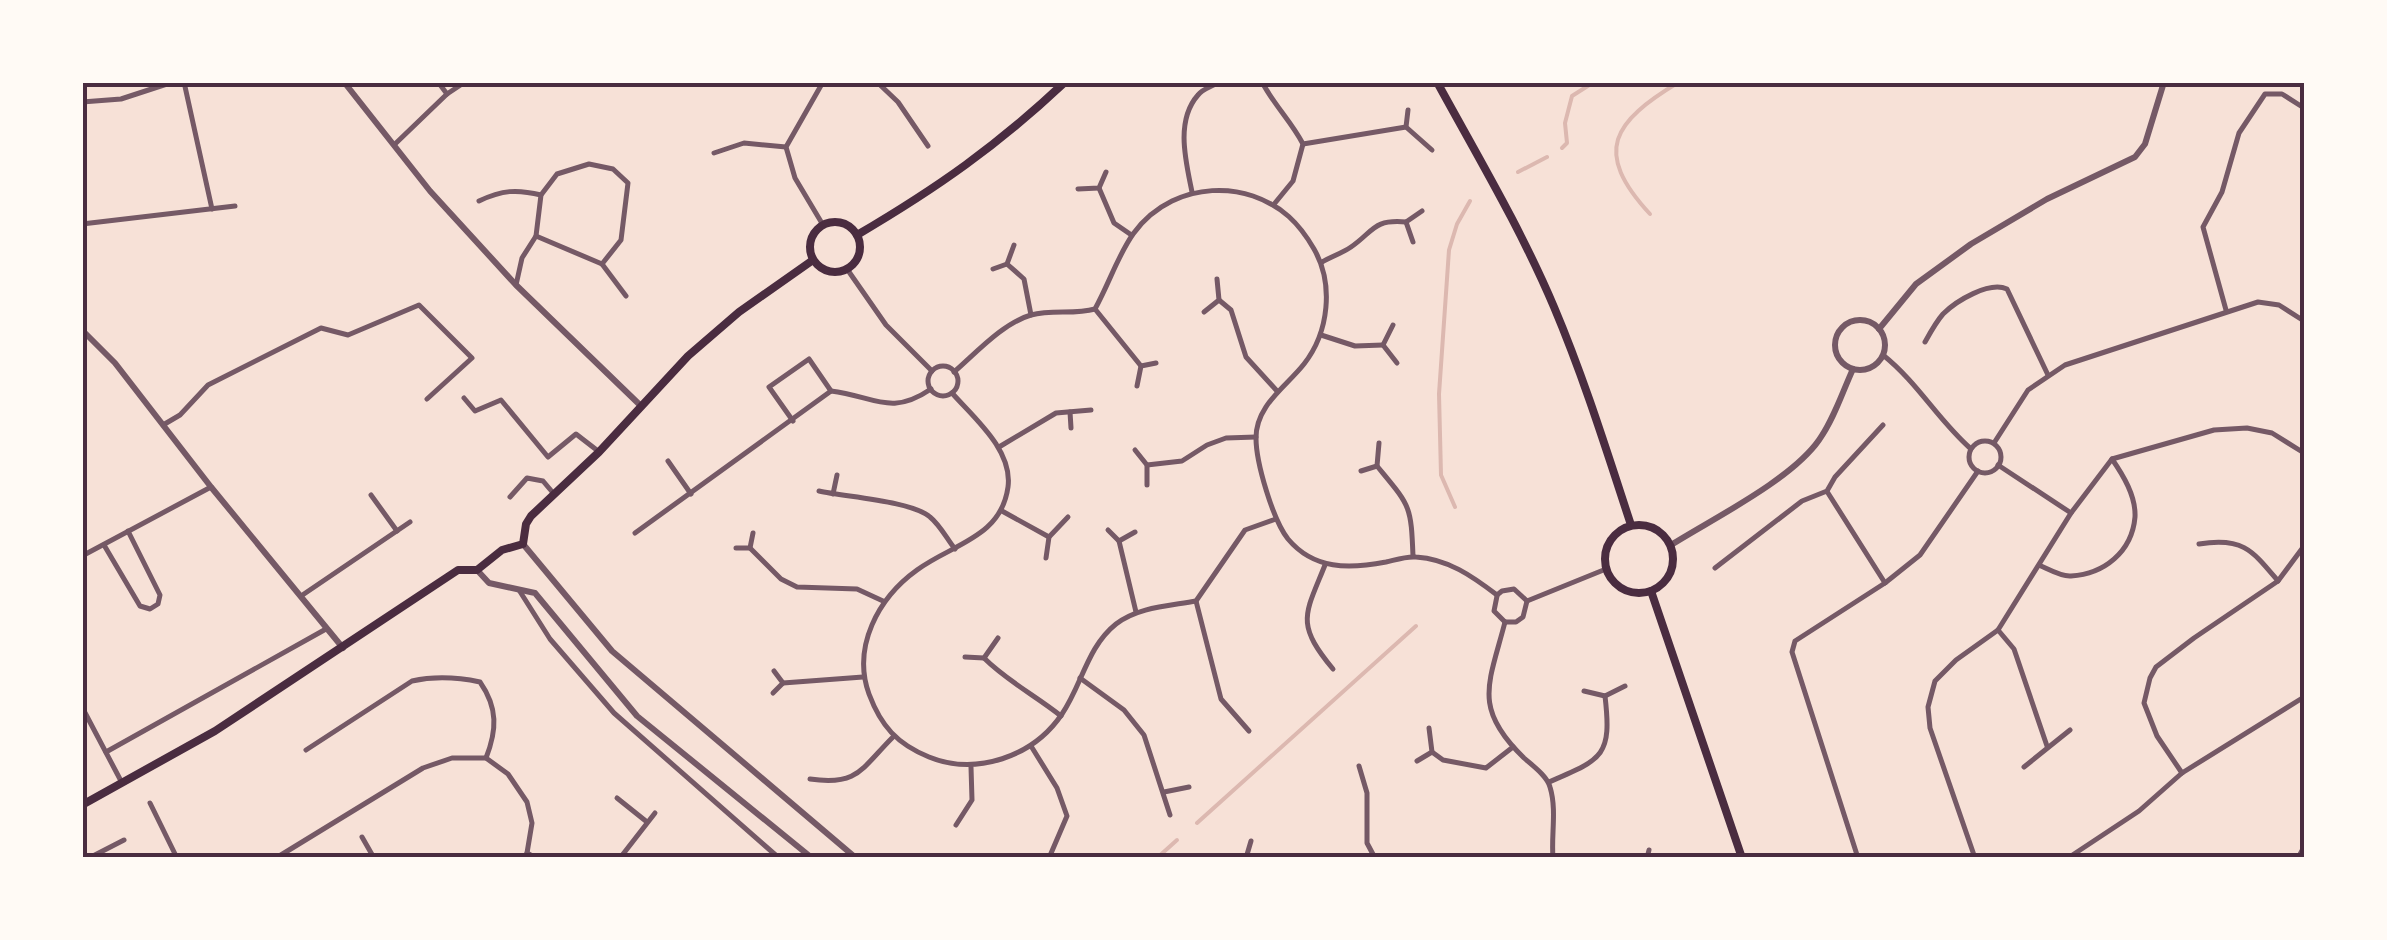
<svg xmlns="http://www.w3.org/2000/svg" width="2387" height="940" font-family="Arial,sans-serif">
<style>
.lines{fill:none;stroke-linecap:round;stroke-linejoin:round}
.stream{stroke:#dcb8b0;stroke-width:4}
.minor{stroke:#755966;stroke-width:5}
.tertiary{stroke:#755966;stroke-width:6}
.secondary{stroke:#4a2c40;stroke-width:8}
.neatline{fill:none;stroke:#4a2c40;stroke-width:4}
</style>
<rect width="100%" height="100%" fill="#f7e1d7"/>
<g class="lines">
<!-- stream -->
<g class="stream">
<path d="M1562,148L1567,143L1565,123L1572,96L1594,82"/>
<path d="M1518,172L1547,157"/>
<path d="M1650,214C1592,151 1613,122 1679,82"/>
<path d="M1455,507L1441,475L1439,394L1449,250L1457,224L1470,201"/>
<path d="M1197,823L1416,626"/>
<path d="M1157,858L1177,840"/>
</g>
<!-- minor -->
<g class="minor">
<path d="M184,82L212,209"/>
<path d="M438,82L447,94"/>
<path d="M877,82L898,102L928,146"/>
<path d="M1262,82C1274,105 1291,121 1303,144L1293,181L1275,203"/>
<path d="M82,102L121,99L173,82"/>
<path d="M1408,110L1406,127L1432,150"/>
<path d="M1303,144L1406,127"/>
<path d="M394,145L447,94L465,82"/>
<path d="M714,153L744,143L786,147"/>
<path d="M1099,188L1114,223L1130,234"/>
<path d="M1078,189L1099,188L1106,172"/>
<path d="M1192,192C1186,162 1175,121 1198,95C1202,89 1213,86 1219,82"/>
<path d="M479,201C502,190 517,189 541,195"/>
<path d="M82,224L235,206"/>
<path d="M823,225L795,178L786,147L823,82"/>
<path d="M536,236L602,264L626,296"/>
<path d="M1413,242L1406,222L1422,211"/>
<path d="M1322,262C1331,257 1342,253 1351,247C1374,231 1373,219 1406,222"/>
<path d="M1007,264L1024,279L1031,315"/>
<path d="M847,269L886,325L932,371"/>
<path d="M993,269L1007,264L1014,245"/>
<path d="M516,285L522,258L536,236L541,195L557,174L589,164L613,169L628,183L621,240L602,264"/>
<path d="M1219,300L1231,310L1246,357L1277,391"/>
<path d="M1095,309L1141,366"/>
<path d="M2226,310L2203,227L2222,192L2239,133L2265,94H2282L2304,108"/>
<path d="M1204,312L1219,300L1217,279"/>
<path d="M1393,325L1383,345L1397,363"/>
<path d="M1321,335L1355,346L1383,345"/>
<path d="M1925,342C1930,333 1936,322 1943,314C1956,301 1989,281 2007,289L2048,375"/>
<path d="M1883,355C1918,383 1938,420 1971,449"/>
<circle cx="943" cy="381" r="15"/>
<path d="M954,372C976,353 1003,323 1031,315C1052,309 1074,315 1095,309C1119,265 1125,224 1172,201C1197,189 1227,187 1253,196C1282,206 1299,223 1314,249C1334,284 1329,332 1304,364C1286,387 1256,405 1256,438C1256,463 1273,520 1288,539C1314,570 1349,569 1386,562C1395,560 1406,556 1416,557C1448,559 1472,576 1497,595"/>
<path d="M1137,386L1141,366L1156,363"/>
<path d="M952,393C974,418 1013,450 1008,487C1001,538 952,544 917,570C878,598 852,647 869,694C881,726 897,744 929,757C976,776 1033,757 1062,714C1082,685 1087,647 1116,624C1138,607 1169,606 1196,601L1245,530L1276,519"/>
<path d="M464,398L475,411L501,400L548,457L576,434L598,451"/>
<path d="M1070,412L1071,428"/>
<path d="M793,421L769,387L809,359L831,391"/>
<path d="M163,425L180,415L208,385L321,328L348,335L419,305L472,358L427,399"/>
<circle cx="1985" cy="457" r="16"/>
<path d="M1994,443L2028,390L2065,365L2258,302L2279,305L2304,321"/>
<path d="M999,447L1056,413L1091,410"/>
<path d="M1135,450L1147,465V485"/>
<path d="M668,461L691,494"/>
<path d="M1147,465L1182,461L1207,445L1226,438L1256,437"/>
<path d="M1998,465L2071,513"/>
<path d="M1377,466C1410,506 1411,504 1413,556"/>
<path d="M1361,471L1377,466L1379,443"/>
<path d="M819,491C846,497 912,501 930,517C940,525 947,539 955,549"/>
<path d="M1828,493L1885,583"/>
<path d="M833,494L837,475"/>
<path d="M371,495L397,531"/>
<path d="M510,497L527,478L543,481L554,494"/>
<path d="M1002,511L1049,537"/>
<path d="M1108,530L1119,541L1135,532"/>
<path d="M635,533L831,391C874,396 890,417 931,389"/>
<path d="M1119,541L1136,612"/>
<path d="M2199,544C2243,537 2252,550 2278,581"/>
<path d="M104,545L140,606L150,609L158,604L160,595L128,531"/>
<path d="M736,548H750L753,533"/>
<path d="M750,548L781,579L797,587L857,589L883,601"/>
<path d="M82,556L211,487"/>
<path d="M1046,558L1049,537L1068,517"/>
<path d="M1325,565C1305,615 1295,623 1333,669"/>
<path d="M2041,566C2050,570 2062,577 2071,576C2104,574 2132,552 2135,517C2136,496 2123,475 2112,459"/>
<path d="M1715,568L1802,501L1827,491L1835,477L1883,425"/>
<path d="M519,590L550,639L614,713L779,858"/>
<path d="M1497,595L1502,591L1514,589L1527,601"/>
<path d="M301,596L410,522"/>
<path d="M1497,596L1494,611L1505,622"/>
<path d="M1196,601L1221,699L1249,731"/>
<path d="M1527,601L1606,569"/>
<path d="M1505,622C1489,684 1472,708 1524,758C1533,766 1547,776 1550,787C1557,810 1551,835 1553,858"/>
<path d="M1505,622H1516L1523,617L1527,601"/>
<path d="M1998,630L2014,649L2047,746"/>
<path d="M965,657L984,658L998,638"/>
<path d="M984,658C1007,681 1036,696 1061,716"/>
<path d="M1080,678L1124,710L1144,735L1170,815"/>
<path d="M783,683L863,677"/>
<path d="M1584,691L1605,696L1625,686"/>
<path d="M773,693L783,683L774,671"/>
<path d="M82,707L121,781"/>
<path d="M1031,746L1057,788L1067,816L1049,858"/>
<path d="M306,750L412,681C435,676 456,677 480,682C498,708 497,730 486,758"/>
<path d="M106,752L326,629"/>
<path d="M1432,752L1443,760L1486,768L1513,747"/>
<path d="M1417,761L1432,752L1429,728"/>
<path d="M1359,766L1367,793V843L1375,858"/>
<path d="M2024,767L2070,730"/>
<path d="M2182,773L2157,736L2144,703L2150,678L2156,667L2194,638L2278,581L2304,546"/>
<path d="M810,779C858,786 861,769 893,737"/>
<path d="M1549,782C1603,759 1612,756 1605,696"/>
<path d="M1164,792L1189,787"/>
<path d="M617,798L647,822"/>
<path d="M150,803L177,858"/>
<path d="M956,825L972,800L971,767"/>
<path d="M362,837L374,858"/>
<path d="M527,853L536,858"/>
<path d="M89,858L124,840"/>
<path d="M276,858L423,768L452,758H486L508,774L527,802L532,823L527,853"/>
<path d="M620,858L655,813"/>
<path d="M1246,858L1251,841"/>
<path d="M1647,858L1649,850"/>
<path d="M1858,858L1792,652L1795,641L1885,583L1920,555L1978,471"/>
<path d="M1975,858L1930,728L1928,707L1935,681L1956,660L1998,630L2071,513L2112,459L2214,430L2247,428L2272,433L2304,453"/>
<path d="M2068,858L2139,811L2182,773L2304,697"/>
<path d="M2298,858L2304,847"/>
</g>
<!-- tertiary -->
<g class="tertiary">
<path d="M344,82L430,191L516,285L641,406"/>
<circle cx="1860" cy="345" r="25"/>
<path d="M1879,329L1916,284L1971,244L2047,199L2135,157L2145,144L2164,82"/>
<path d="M82,330L115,363L211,487L343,648"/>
<path d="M523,544L612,651L856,858"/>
<path d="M1671,545C1714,518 1791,480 1819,440C1834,419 1842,393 1853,369"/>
<path d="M477,570L489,583L535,593L637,716L812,858"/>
</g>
<!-- secondary -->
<g class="secondary">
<path d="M1437,82C1478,157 1521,229 1554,307C1584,378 1607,452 1631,525"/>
<circle cx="835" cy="247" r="25"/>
<path d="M857,235C937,188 997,146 1065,82"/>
<circle cx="1639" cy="559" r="34"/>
<path d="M1651,591L1742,858"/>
<path d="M82,805L215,731L458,570H477L502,550L523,544L526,524L531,516L599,452L688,356L739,312L813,260"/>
</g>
</g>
<!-- border -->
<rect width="2387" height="940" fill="none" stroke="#fffaf5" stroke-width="170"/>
<rect x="85" y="85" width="2217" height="770" class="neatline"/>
</svg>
